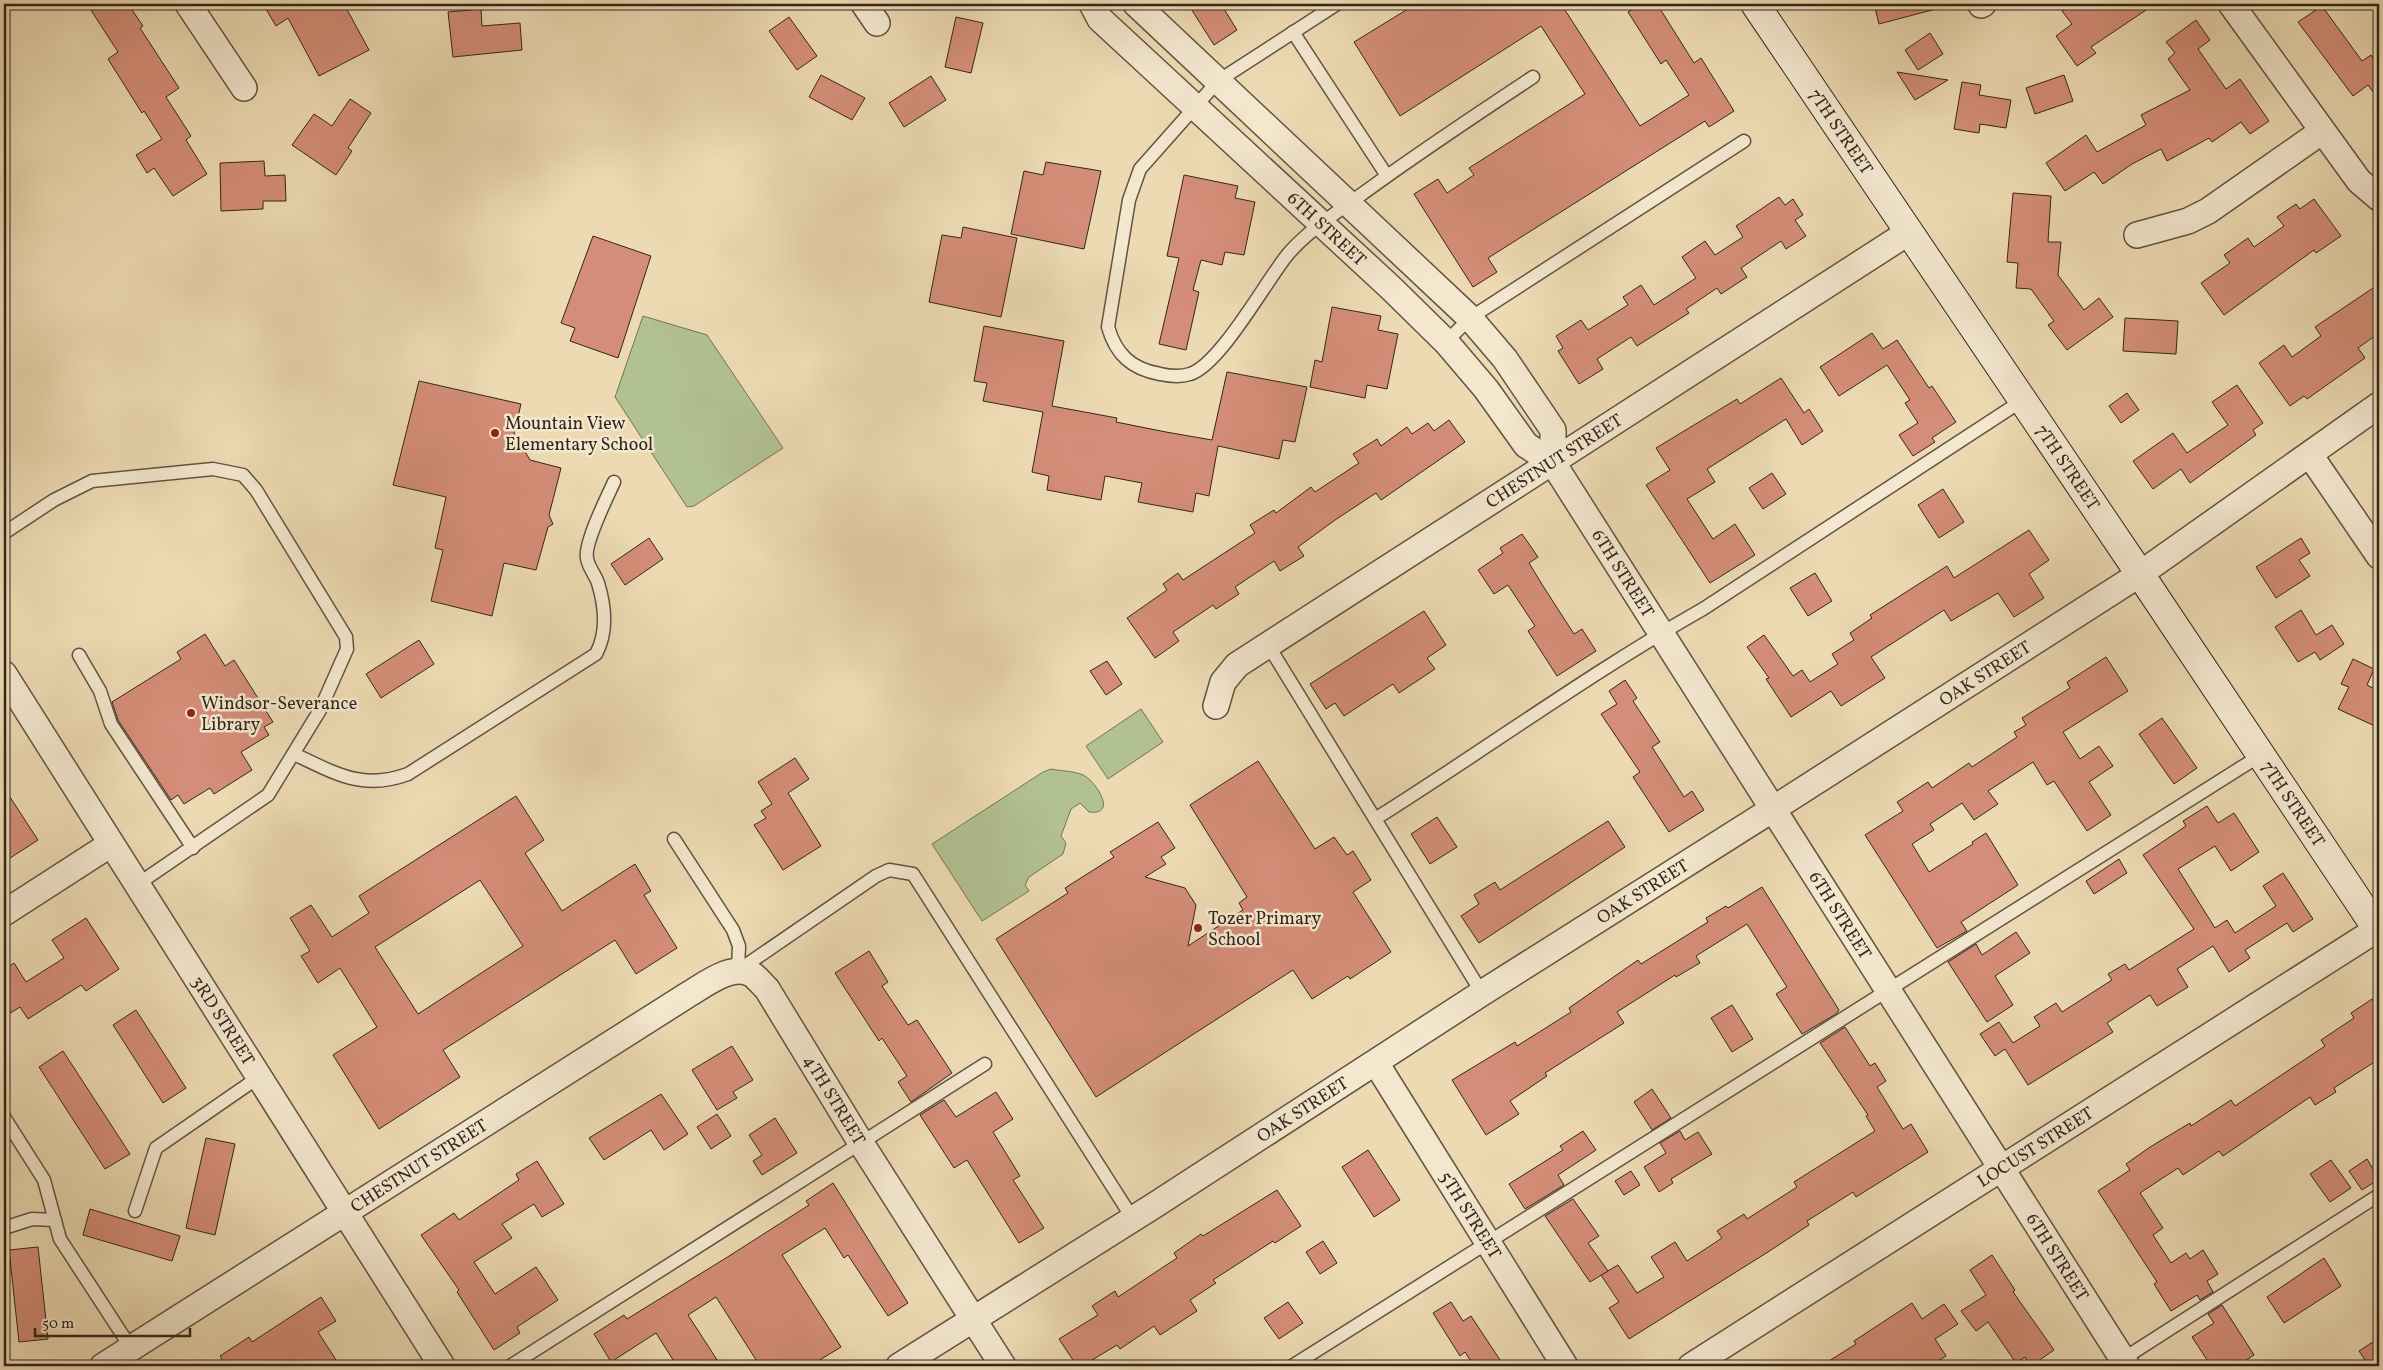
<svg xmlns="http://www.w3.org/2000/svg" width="2383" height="1370" font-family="Vollkorn,serif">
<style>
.green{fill:#b2c192;stroke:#727458}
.building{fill:#d48d78;stroke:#32261e;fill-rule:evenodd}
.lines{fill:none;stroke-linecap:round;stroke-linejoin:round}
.lane-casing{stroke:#615343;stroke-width:15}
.street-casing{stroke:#615343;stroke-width:28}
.secondary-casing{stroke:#32261e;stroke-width:30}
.lane{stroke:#f3e7ce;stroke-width:12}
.street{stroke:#f3e7ce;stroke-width:25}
.secondary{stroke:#f3e7ce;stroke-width:28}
.poi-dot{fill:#8f2418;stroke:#f3e7ce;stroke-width:2}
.labels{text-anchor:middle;stroke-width:5;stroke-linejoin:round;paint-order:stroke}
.street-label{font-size:18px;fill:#32261e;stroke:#f3e7ce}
.poi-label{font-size:18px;fill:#32261e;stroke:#f3e7ce;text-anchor:start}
</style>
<rect width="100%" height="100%" fill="#eddab3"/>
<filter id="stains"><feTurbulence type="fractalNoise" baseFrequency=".004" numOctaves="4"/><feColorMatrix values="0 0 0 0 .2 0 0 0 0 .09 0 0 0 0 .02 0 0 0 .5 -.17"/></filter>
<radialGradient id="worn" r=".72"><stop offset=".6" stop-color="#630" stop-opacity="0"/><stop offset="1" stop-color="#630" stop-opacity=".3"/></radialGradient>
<!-- green -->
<g class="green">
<path d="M643,316L707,335L783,448L694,506L687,507L615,397Z"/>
<path d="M1141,709L1163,742L1108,779L1086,746Z"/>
<path d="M1051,769C1061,771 1074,771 1083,775C1095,780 1119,816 1089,812L1080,803L1071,809L1061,836L1066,843L1063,854L1029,877L1025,885L1029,891L982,921L932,844L1043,772Z"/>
</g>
<!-- building -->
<g class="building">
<path d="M87,4H128L143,26L140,28L179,88L166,97L191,136L186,140L207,174L173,196L154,168L147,173L136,155L162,139L144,111L142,113L108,59L118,52Z"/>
<path d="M263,4H344L369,50L319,76L288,18L276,26Z"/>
<path d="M1188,4H1221L1237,30L1214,45Z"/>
<path d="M1416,4H1561L1640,126L1689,95L1666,60L1661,64L1628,12L1641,4H1657L1694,63L1701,58L1734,111L1709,127L1705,121L1488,258L1497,272L1473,287L1414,194L1438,179L1447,193L1474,175L1469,168L1585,94L1541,26L1400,116L1354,42Z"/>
<path d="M1874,4H1935L1936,9L1879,24Z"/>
<path d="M2073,4H2155L2091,47L2096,53L2077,66L2056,36L2072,24L2062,11Z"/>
<path d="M2322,6L2362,61L2371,55L2379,68V100L2368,85L2353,96L2298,22Z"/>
<path d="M481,9L482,26L520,23L522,50L453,57L448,12Z"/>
<path d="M789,17L817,56L797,70L769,31Z"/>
<path d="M956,17L983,23L971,73L945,67Z"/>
<path d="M2196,20L2210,40L2198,49L2226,89L2240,79L2269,121L2250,134L2241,122L2212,142L2209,138L2167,161L2161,149L2132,164L2103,184L2094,172L2065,191L2046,163L2086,135L2097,152L2146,125L2141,115L2190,90L2168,59L2175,53L2166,42Z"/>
<path d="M1930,33L1943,54L1918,70L1905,50Z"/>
<path d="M1897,72L1948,80L1915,100Z"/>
<path d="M821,75L865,98L852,120L809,97Z"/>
<path d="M2064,75L2073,101L2035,114L2026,88Z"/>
<path d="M931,76L946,100L904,127L889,103Z"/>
<path d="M1962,82L1981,85L1979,95L2011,100L2006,128L1980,124L1979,133L1954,129Z"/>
<path d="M350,99L371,113L348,148L352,151L336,175L292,145L314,114L332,126Z"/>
<path d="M264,161L265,176L285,175L286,201H263V209L221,211L220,163Z"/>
<path d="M1046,162L1101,171L1084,249L1011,234L1024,171L1043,175Z"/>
<path d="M1184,175L1238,186L1235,198L1255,202L1244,255L1225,252L1222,265L1201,260L1193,290L1199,292L1186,350L1159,344L1179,258L1167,256Z"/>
<path d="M2013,193L2051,196L2048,242H2061L2058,275L2084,310L2099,298L2113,317L2067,350L2048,325L2054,321L2031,289L2016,288L2018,263L2007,262Z"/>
<path d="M1779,197L1785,205L1793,199L1803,215L1795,220L1806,236L1786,249L1781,241L1741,268L1747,277L1721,294L1717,288L1686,309L1689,313L1637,346L1631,337L1597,359L1603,369L1579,384L1558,351L1563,348L1556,336L1581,320L1588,330L1628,305L1623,297L1641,285L1654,305L1696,278L1682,257L1705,241L1715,255L1743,237L1736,226Z"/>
<path d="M2314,199L2341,236L2316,253L2314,250L2224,315L2201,283L2230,263L2224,255L2248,238L2254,247L2284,226L2277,217L2296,204L2300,209Z"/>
<path d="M963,227L1017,238L1001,317L929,302L942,235L961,238Z"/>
<path d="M593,236L651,256L618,358L570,341L575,328L561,323Z"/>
<path d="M2379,284V333L2358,348L2365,358L2307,399L2304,396L2290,406L2259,363L2284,345L2292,357L2321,336L2315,327Z"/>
<path d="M1332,307L1381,316L1378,330L1398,334L1387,389L1367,385L1365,398L1310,387L1315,360L1322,362Z"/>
<path d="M2125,318L2178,321L2176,354L2123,351Z"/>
<path d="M984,326L1064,341L1052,406L1117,418L1116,422L1166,432L1212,440L1227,372L1307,387L1295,442L1283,440L1279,459L1218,446L1209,496L1196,493L1193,512L1138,502L1142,483L1105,476L1101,500L1047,490L1049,476L1032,472L1043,412L983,401L987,383L974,381Z"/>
<path d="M1872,333L1883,349L1897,340L1929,388L1932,386L1956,422L1932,438L1935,442L1913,456L1899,435L1918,423L1905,403L1910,400L1887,365L1839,396L1820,367Z"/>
<path d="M1781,378L1804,413L1809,409L1823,431L1802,445L1786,419L1707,469L1715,482L1687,499L1713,539L1735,524L1755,555L1710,583L1646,485L1670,470L1656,448L1737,399L1740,404Z"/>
<path d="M419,381L521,404L514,433L530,460L561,468L549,515L553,524L548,527L536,570L504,563L492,616L431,601L443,550L435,548L446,497L393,485Z"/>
<path d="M2237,385L2263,423L2253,430L2256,435L2190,483L2181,469L2153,489L2133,461L2173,433L2187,453L2228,425L2212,402Z"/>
<path d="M2127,393L2139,410L2121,423L2109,406Z"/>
<path d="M1449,420L1465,442L1381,500L1376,493L1335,520L1298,547L1304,556L1280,571L1274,561L1235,587L1239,594L1216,609L1213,605L1173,632L1179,641L1155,658L1127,618L1167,590L1163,584L1178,573L1183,580L1255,533L1250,525L1274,510L1276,513L1311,487L1315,492L1359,463L1353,454L1377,439L1381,446L1407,427L1412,434L1428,423L1434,431Z"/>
<path d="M1772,473L1786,494L1763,509L1749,488Z"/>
<path d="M1943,489L1964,522L1939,538L1918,505Z"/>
<path d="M2029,530L2049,560L2029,574L2044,598L2014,617L1998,593L1951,621L1944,610L1871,657L1885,678L1841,706L1831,691L1791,717L1766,679L1769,678L1747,647L1764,635L1793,676L1802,670L1810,682L1838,664L1832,654L1854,640L1850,633L1872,618L1870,615L1947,566L1954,578Z"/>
<path d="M1522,534L1538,557L1529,563L1543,586L1574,634L1582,629L1596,651L1557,676L1528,631L1535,626L1508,585L1494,594L1478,570L1503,553L1500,548Z"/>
<path d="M649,538L663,559L625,585L611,564Z"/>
<path d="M2301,538L2310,553L2299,560L2310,576L2276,598L2256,567Z"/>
<path d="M1815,573L1832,601L1808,616L1790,588Z"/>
<path d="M2301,610L2316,635L2332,625L2344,644L2320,660L2315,652L2298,662L2275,627Z"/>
<path d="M1424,611L1446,645L1427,658L1435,669L1399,693L1393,684L1344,716L1335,703L1326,709L1310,684Z"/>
<path d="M205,634L225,666L234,660L273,722L264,727L269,735L241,752L252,770L214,794L210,788L184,804L178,795L171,800L118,720L112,702L181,659L177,652Z"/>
<path d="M419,640L434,664L381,698L366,674Z"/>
<path d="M2106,657L2128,691L2063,732L2080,759L2099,746L2113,766L2089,782L2111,815L2087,831L2054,781L2047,785L2033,762L1988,791L1998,804L1974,820L1962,803L1930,824L1934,830L1912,844L1929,872L1973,844L1972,842L1986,833L2018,885L1961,922L1967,931L1937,948L1865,835L1903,811L1897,802L1928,782L1932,788L1969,763L1972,767L2017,737L2014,732L2026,725L2022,718L2070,688L2067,682Z"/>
<path d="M2353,659L2374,669L2367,685L2379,691V728L2338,709L2349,687L2341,684Z"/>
<path d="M1107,661L1122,684L1106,695L1090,671Z"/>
<path d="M1625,680L1637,698L1633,701L1660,742L1652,747L1684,797L1692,791L1704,810L1669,832L1633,777L1640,772L1601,714L1617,704L1609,691Z"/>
<path d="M2162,718L2197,768L2174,784L2139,734Z"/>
<path d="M795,758L809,779L788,793L821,846L783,870L754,825L766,818L761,811L772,804L758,782Z"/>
<path d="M1258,761L1315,849L1334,837L1347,855L1353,851L1371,880L1353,892L1391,952L1350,979L1348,976L1312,999L1293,970L1096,1097L996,939L1068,893L1065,888L1114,857L1110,852L1158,822L1175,848L1161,857L1166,864L1145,877L1185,888L1196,905L1188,946L1243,910L1239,903L1247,897L1190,805Z"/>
<path d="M4,788L38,840L4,862Z"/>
<path d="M516,796L544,840L525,853L562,911L635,864L651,891L644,895L677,948L636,974L615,940L443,1050L460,1077L379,1129L333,1055L377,1027L340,968L318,983L301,956L310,951L290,918L311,905L332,937L369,913L359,896ZM480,880L523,946L418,1014L375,947Z"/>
<path d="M2207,806L2218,823L2234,813L2259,852L2231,871L2215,846L2178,869L2215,928L2227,920L2235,933L2276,906L2263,886L2283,873L2313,919L2293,932L2287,923L2245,950L2250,958L2229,972L2213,946L2177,969L2188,987L2157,1006L2150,995L2107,1023L2113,1032L2028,1085L2005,1049L1995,1056L1980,1034L1999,1022L2013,1043L2040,1026L2034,1017L2056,1003L2062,1012L2112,980L2108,974L2125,964L2129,970L2194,929L2143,855L2186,826L2183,821Z"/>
<path d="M1437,817L1457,847L1430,864L1411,834Z"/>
<path d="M1608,821L1625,847L1479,943L1461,916L1479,904L1474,895L1495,882L1500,890Z"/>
<path d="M2119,859L2127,873L2094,894L2086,881Z"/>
<path d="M1762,887L1839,1010L1836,1014L1802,1034L1776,994L1787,987L1747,924L1696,956L1700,963L1676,977L1675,975L1617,1012L1624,1023L1545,1073L1547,1076L1510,1101L1519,1114L1486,1135L1452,1080L1515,1042L1517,1046L1571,1012L1569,1008L1638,960L1641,964L1708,922L1706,918L1726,906L1728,908Z"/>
<path d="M86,918L119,969L86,991L81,985L28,1019L20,1007L4,1017V970L14,963L26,982L64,958L52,940Z"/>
<path d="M2016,932L2030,953L1995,976L2013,1005L1987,1022L1948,962L1976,944L1982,955Z"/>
<path d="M869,951L888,982L882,986L908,1025L917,1020L952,1073L911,1102L898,1082L907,1076L882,1038L879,1041L835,973Z"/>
<path d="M2372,999L2379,1010V1059L2334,1088L2336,1092L2315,1105L2310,1097L2223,1156L2219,1151L2183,1175L2178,1168L2140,1193L2163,1228L2153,1235L2171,1263L2186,1253L2190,1259L2203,1250L2218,1274L2207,1281L2213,1292L2200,1300L2197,1295L2171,1311L2154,1284L2157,1282L2098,1191L2130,1170L2126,1164L2150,1147L2190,1123L2191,1126L2231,1100L2235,1106L2325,1046L2321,1040L2354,1018L2351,1013Z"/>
<path d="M1732,1005L1753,1039L1732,1052L1711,1018Z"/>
<path d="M136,1010L186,1088L163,1103L113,1025Z"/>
<path d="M1845,1027L1870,1066L1875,1063L1886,1081L1877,1087L1903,1129L1911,1124L1928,1152L1856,1197L1853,1192L1807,1221L1809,1225L1768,1252L1629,1339L1609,1308L1619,1302L1601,1275L1618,1265L1637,1293L1664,1277L1651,1257L1675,1242L1687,1261L1722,1238L1717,1231L1744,1214L1747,1219L1797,1187L1794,1182L1875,1131L1866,1116L1868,1115L1820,1043Z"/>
<path d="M732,1046L753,1080L733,1092L737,1098L717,1110L692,1070Z"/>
<path d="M63,1051L130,1154L105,1169L39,1067Z"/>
<path d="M1652,1089L1671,1118L1652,1130L1634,1102Z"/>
<path d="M996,1092L1013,1119L993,1132L1020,1176L1013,1180L1044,1228L1019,1243L967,1160L954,1168L920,1115L944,1100L956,1117Z"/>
<path d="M661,1094L688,1134L664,1150L651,1130L604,1160L589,1138Z"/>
<path d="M717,1114L731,1136L711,1149L697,1127Z"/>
<path d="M775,1118L797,1153L762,1175L753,1161L762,1155L749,1135Z"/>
<path d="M1583,1131L1596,1150L1558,1175L1564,1185L1525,1209L1509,1184L1563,1150L1560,1146Z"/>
<path d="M1680,1131L1685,1140L1698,1132L1712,1154L1671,1179L1673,1183L1659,1192L1644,1167L1666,1153L1660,1143Z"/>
<path d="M206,1138L235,1144L215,1235L186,1228Z"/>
<path d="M1368,1150L1400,1200L1374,1217L1342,1167Z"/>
<path d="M2367,1159L2379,1179L2362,1190L2349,1171Z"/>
<path d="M2331,1160L2351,1188L2330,1202L2310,1174Z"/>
<path d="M537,1161L564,1204L542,1217L534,1204L502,1224L512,1238L474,1262L495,1294L536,1267L558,1300L517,1327L520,1333L494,1350L457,1292L459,1290L421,1235L454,1213L459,1220L519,1180L516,1174Z"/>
<path d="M1631,1171L1640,1185L1624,1195L1615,1181Z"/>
<path d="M833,1183L908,1303L888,1316L848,1255L844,1258L825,1228L782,1255L841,1347L810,1366H760L716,1297L688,1315L721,1366H677L656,1333L611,1362L594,1334L624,1315L627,1319L726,1258L809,1205L806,1201Z"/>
<path d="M1277,1190L1301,1226L1275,1243L1273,1241L1213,1280L1216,1283L1190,1300L1197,1311L1160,1335L1154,1326L1120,1349L1117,1345L1082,1366H1077L1059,1339L1098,1315L1092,1306L1115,1291L1118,1297L1177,1258L1174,1253L1201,1234L1203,1236Z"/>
<path d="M1573,1199L1599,1236L1588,1243L1608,1271L1590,1282L1545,1216Z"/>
<path d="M90,1209L180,1236L172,1261L83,1235Z"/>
<path d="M1323,1241L1337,1263L1320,1274L1306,1252Z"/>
<path d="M38,1247L48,1339L19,1342L9,1250Z"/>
<path d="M1992,1255L2015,1290L2013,1292L2054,1350L2031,1366L2025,1357L2016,1363L1988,1322L1976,1331L1961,1311L1986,1295L1970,1270Z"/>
<path d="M2324,1258L2341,1286L2284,1323L2267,1297Z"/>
<path d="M321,1297L336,1321L318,1332L340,1366H226L220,1356L249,1337L252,1342Z"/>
<path d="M1288,1302L1303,1323L1279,1339L1264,1318Z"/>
<path d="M1451,1302L1463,1321L1471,1316L1504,1366H1474L1465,1352L1460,1356L1433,1313Z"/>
<path d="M1912,1303L1922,1319L1944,1304L1958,1324L1935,1339L1946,1356L1929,1366H1821L1856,1344L1854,1341Z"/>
<path d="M2222,1305L2254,1355L2237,1366H2211L2192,1337L2214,1323L2208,1314Z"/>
<path d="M2379,1338V1366H2369L2359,1351Z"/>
</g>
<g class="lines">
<defs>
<g id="lane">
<path d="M1337,4L1218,81L1140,169L1129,200L1108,327C1116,355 1132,369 1160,374C1169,376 1181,377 1190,374C1220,365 1266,281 1288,254C1307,232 1334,214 1358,197C1415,155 1474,116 1533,77"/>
<path d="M1293,32L1387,176"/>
<path d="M1446,342L1470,318L1744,141"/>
<path d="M4,533L54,500L92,481L213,469L243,475L256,490L346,637L347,649L320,710L268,795L138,884"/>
<path d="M1268,645L1482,993"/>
<path d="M79,655L100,691L111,724L193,848"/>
<path d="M294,754C335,773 362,791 408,774L596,654C608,632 605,606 598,583C595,574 588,567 587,558C584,544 607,497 614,482"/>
<path d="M1375,819C1485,750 1590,673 1703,609L2023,400"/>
<path d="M674,839L733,930L739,946L738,970"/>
<path d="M739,970L876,876L889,870L913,874L1133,1219"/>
<path d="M4,1117L44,1180L60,1239L131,1348"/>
<path d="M135,1211L156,1148L259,1077"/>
<path d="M4,1228L32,1219L55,1220"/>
<path d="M510,1366L985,1064"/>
<path d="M1292,1366L2261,755"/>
<path d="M2112,1366L2379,1195"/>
</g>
<g id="street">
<path d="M188,4L244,88"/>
<path d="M864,4L877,23"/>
<path id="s1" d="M1092,4L1100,19L1391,288L1446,342L1486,389L1526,445L1553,463L2127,1366"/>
<path d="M1136,4L1470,318L1505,359L1553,430V463"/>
<path d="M2231,4L2359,181L2379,198"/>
<path d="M1981,5L1983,4"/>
<path d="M2137,235L2188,221L2208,211L2321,132"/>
<path d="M2310,455L2379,556"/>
<path id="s2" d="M4,674L442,1366"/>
<path id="s3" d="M1216,706L1223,682L1237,665L1909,232"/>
<path d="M4,913L111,844"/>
<path id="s4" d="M1376,1063L1565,1366"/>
<path id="s5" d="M103,1366L689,994C706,984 734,962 753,975C758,979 763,985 767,989L861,1143L1003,1366"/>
<path id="s6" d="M899,1366L1155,1205L1482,993L1773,809L2140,574L2379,405"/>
<path id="s7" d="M1691,1366L2379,928"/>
</g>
<g id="secondary">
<path id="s8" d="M1755,4L2140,574L2379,932"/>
</g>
</defs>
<!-- lane casing -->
<use href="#lane" class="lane-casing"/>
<!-- street casing -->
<use href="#street" class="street-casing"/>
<!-- secondary casing -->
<use href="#secondary" class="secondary-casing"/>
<!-- lane -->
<use href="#lane" class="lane"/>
<!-- street -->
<use href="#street" class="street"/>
<!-- secondary -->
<use href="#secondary" class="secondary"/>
</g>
<!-- markers -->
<g class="poi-dot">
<circle cx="495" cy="433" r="5"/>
<circle cx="191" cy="713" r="5"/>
<circle cx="1198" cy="928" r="5"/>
</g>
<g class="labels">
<!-- street labels -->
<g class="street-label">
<text dy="6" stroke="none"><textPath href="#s8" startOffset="154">7TH STREET</textPath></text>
<text dy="6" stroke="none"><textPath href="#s1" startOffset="326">6TH STREET</textPath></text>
<text dy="6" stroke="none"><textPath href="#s3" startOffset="424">CHESTNUT STREET</textPath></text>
<text dy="6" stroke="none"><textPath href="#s8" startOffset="559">7TH STREET</textPath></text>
<text dy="6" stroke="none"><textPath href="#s1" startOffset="784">6TH STREET</textPath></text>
<text dy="6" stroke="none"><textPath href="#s6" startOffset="1288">OAK STREET</textPath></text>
<text dy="6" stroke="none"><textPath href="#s8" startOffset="964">7TH STREET</textPath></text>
<text dy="6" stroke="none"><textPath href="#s6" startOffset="882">OAK STREET</textPath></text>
<text dy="6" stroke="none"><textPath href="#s1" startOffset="1189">6TH STREET</textPath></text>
<text dy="6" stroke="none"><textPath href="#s2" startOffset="410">3RD STREET</textPath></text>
<text dy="6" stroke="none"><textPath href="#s5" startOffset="914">4TH STREET</textPath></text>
<text dy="6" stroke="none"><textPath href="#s6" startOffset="478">OAK STREET</textPath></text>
<text dy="6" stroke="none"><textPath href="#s7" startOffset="408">LOCUST STREET</textPath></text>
<text dy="6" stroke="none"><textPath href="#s5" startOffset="374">CHESTNUT STREET</textPath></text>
<text dy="6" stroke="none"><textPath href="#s4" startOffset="179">5TH STREET</textPath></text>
<text dy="6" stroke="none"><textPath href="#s1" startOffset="1594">6TH STREET</textPath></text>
</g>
<!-- poi labels -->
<g class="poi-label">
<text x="505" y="429">Mountain View<tspan x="505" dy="21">Elementary School</tspan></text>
<text x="201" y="709">Windsor-Severance<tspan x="201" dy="21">Library</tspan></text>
<text x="1208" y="924">Tozer Primary<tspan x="1208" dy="21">School</tspan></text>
</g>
</g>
<!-- margin -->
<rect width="2383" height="1370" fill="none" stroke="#eddab3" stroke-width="20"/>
<rect x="5" y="5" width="2373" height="1360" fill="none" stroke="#32261e" stroke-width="2.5"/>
<rect x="10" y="10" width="2363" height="1350" fill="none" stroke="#32261e"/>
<!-- scale -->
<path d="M35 1328v8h155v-8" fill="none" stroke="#32261e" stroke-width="2.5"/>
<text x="42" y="1328" font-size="15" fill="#32261e" stroke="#f3e7ce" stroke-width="4" paint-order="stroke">50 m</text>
<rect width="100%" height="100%" filter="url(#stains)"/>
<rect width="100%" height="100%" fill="url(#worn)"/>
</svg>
